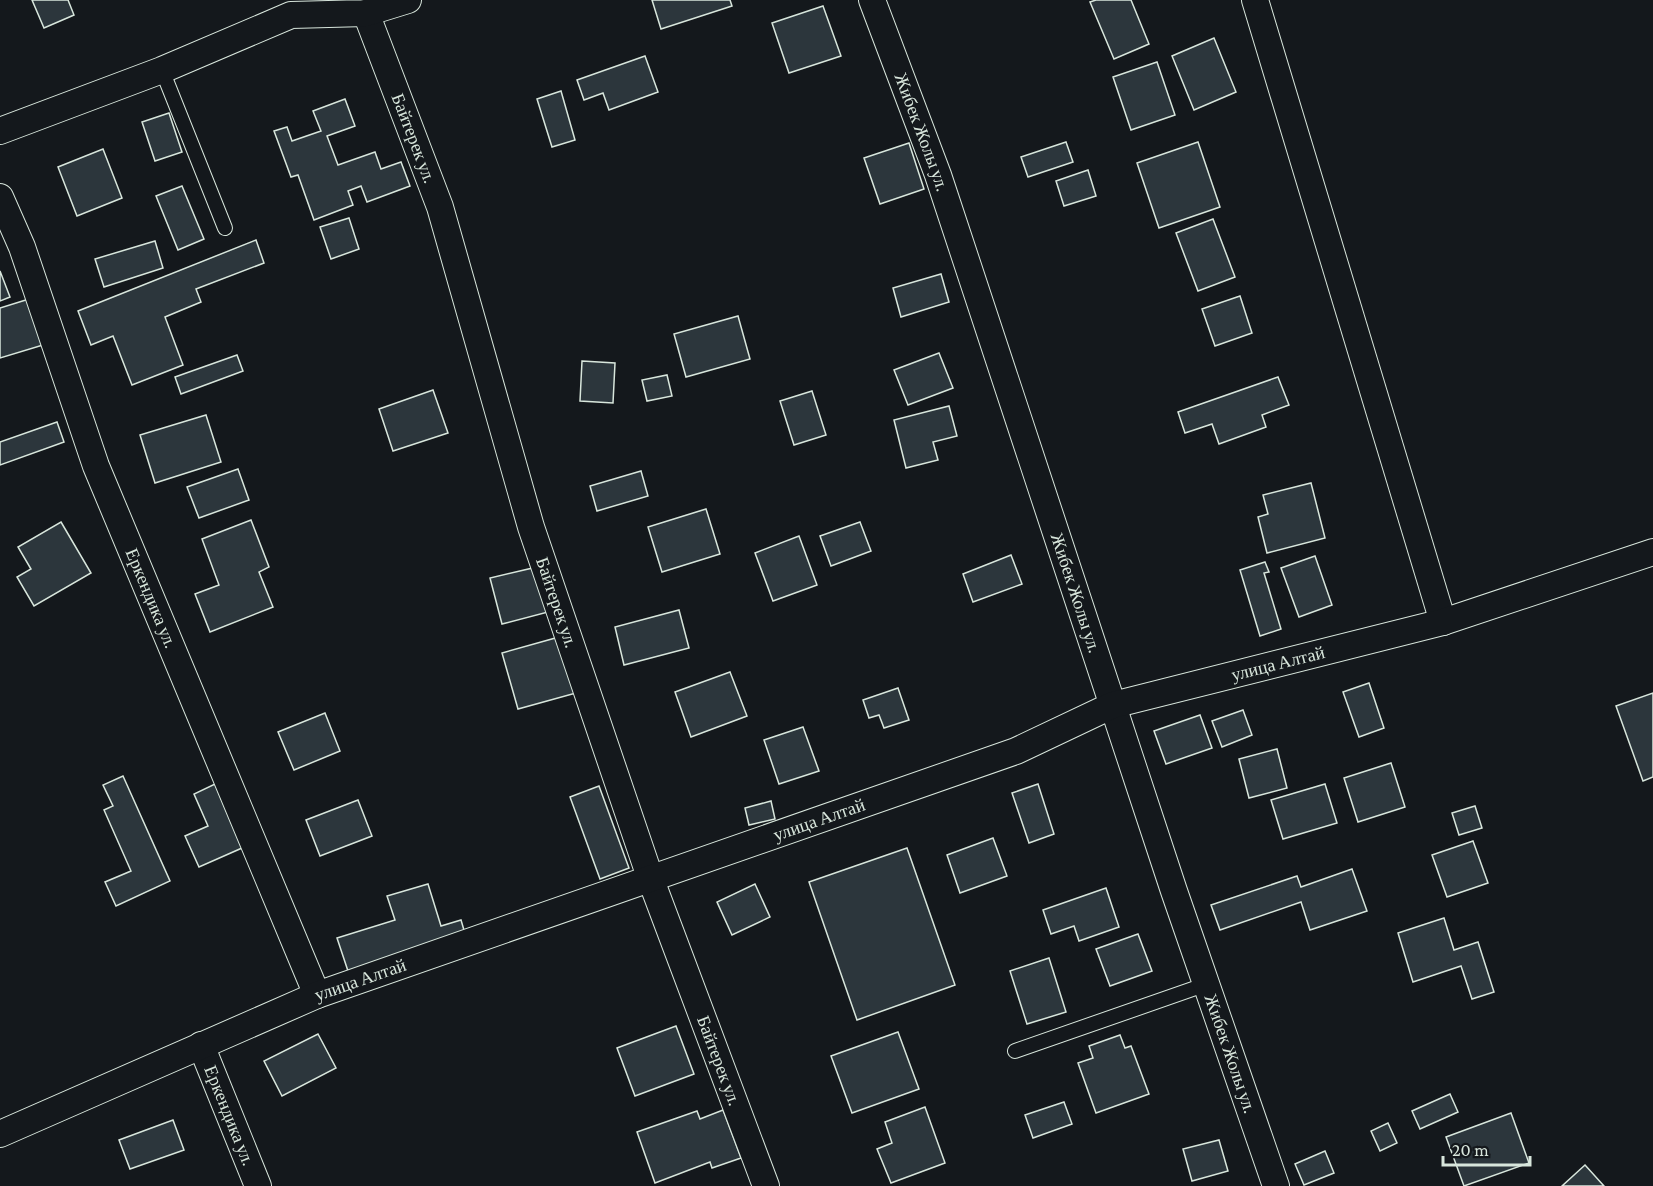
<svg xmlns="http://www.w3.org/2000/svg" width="1653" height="1186" font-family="'Crimson Pro',serif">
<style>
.building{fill:#2c363c;stroke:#d8e6dc;stroke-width:1.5}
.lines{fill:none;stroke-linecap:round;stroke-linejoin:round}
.lane-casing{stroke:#d8e6dc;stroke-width:16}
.street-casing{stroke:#d8e6dc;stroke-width:28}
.lane{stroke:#14181c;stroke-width:14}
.street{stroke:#14181c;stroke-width:26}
.labels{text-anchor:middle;stroke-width:4.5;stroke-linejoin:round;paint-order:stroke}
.street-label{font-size:18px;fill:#d8e6dc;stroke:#14181c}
</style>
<rect width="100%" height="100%" fill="#14181c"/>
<!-- building -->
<g class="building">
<path d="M32,0H68L74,15L44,28Z"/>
<path d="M652,0H730L732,6L661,29Z"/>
<path d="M1096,0H1131L1149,44L1114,59L1090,2Z"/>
<path d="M823,6L841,56L789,73L772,23Z"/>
<path d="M1214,38L1236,92L1194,110L1172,56Z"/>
<path d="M645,56L658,92L609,110L603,93L584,100L577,80Z"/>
<path d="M1157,62L1175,115L1131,130L1113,77Z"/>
<path d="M561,91L575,140L552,147L537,99Z"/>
<path d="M345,99L355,126L327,136L338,165L375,152L381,169L401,162L410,186L367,202L361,186L348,191L353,205L314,220L298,175L291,177L274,131L287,127L292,141L321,131L313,111Z"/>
<path d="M169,113L182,152L155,161L142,122Z"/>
<path d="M1066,142L1073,162L1028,177L1021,157Z"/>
<path d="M1198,142L1220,207L1159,228L1137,163Z"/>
<path d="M909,143L924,189L880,204L864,158Z"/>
<path d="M103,149L122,198L77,216L58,167Z"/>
<path d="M1088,170L1096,196L1064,206L1056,181Z"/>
<path d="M182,186L204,239L178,250L156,196Z"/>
<path d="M349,218L359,249L331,259L320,227Z"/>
<path d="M1213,219L1235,277L1198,291L1176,233Z"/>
<path d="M256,240L264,263L196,289L201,302L165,317L183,365L132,385L113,336L91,345L78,311Z"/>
<path d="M155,241L163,268L104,287L95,259Z"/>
<path d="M0,271L10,297L0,301Z"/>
<path d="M941,274L949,302L901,317L893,288Z"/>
<path d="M1240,296L1252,333L1215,346L1202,309Z"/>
<path d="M29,299L43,345L0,358V308Z"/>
<path d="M738,316L750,359L686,377L674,334Z"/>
<path d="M939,353L953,388L908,405L894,370Z"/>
<path d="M237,355L243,371L181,394L175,377Z"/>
<path d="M582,361L615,363L613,403L580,401Z"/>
<path d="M667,375L672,396L647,401L642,380Z"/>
<path d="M1278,377L1289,405L1262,415L1266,427L1219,444L1212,424L1185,433L1178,412Z"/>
<path d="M433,390L448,433L393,451L379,409Z"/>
<path d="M812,391L826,435L794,445L780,401Z"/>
<path d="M949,406L957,436L933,442L938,460L906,468L894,420Z"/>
<path d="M206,415L221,462L155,483L140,435Z"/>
<path d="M57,422L64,442L0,465V442Z"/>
<path d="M238,469L249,500L199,518L187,487Z"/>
<path d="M641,471L648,496L597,511L590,486Z"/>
<path d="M1311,483L1325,538L1267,553L1258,517L1268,514L1263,495Z"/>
<path d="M706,509L720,554L662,572L648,527Z"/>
<path d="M251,520L269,567L259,572L273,607L210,632L195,594L219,585L202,539Z"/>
<path d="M61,522L91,573L34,606L17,577L31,569L18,547Z"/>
<path d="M860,522L871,551L831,566L820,536Z"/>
<path d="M799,536L817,585L773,601L755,553Z"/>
<path d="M1011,555L1022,584L973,602L963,574Z"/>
<path d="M1315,556L1332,605L1299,617L1281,568Z"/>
<path d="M1265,562L1269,572L1264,573L1281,629L1260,636L1240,570Z"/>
<path d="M537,567L548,612L502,624L490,578Z"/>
<path d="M679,610L689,648L624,665L615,627Z"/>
<path d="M559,637L576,693L518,709L502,653Z"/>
<path d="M730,672L747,716L691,737L675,692Z"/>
<path d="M1369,683L1384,728L1359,737L1343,692Z"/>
<path d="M898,688L909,720L884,728L879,715L869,718L863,700Z"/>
<path d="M1653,693V777L1643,781L1616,706Z"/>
<path d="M1243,710L1252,735L1222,747L1212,721Z"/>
<path d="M325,713L340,751L294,770L278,732Z"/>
<path d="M1200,715L1212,748L1166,764L1154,731Z"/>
<path d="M803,727L819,771L779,784L764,740Z"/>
<path d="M1277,749L1287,788L1249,798L1239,759Z"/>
<path d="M1391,763L1405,807L1358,822L1344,778Z"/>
<path d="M123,776L170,881L116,906L105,882L131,871L104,810L113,806L103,785Z"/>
<path d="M215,784L242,848L199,867L185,836L208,826L194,794Z"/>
<path d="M1038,784L1054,834L1029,843L1012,793Z"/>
<path d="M1325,784L1337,823L1283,839L1271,800Z"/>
<path d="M599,786L629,868L600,879L570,797Z"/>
<path d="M358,800L372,836L320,856L306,820Z"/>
<path d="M771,801L775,819L749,825L745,808Z"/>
<path d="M1475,806L1482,828L1459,835L1452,813Z"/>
<path d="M993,838L1007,876L960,893L947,855Z"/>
<path d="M1473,841L1488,883L1447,897L1432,855Z"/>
<path d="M907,848L955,985L857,1020L809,882Z"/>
<path d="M1352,869L1367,911L1310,930L1301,902L1220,930L1211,905L1297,876L1301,887Z"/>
<path d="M428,884L441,926L461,920L466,937L349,974L337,938L395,920L387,896Z"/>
<path d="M755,884L770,917L732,935L717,902Z"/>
<path d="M1106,888L1119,927L1079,941L1074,926L1051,934L1043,910Z"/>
<path d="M1444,918L1454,950L1478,942L1494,992L1472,999L1461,966L1413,982L1398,933Z"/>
<path d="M1138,934L1152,971L1110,986L1096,949Z"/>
<path d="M1049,958L1066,1012L1027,1024L1010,971Z"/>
<path d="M676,1026L694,1074L635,1096L617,1048Z"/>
<path d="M898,1032L919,1089L852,1113L831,1056Z"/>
<path d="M318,1034L336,1068L282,1096L264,1061Z"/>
<path d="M1120,1035L1125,1048L1131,1046L1149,1094L1096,1113L1078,1063L1093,1058L1089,1046Z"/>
<path d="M1450,1094L1458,1112L1420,1129L1412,1111Z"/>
<path d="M1064,1102L1072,1124L1033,1138L1025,1115Z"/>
<path d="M925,1107L945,1163L891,1183L877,1149L892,1143L885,1122Z"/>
<path d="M723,1110L741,1158L712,1168L710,1162L655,1183L637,1132L697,1111L700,1119Z"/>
<path d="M1511,1113L1529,1163L1464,1186L1446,1137Z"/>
<path d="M173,1120L184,1150L130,1169L119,1140Z"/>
<path d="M1388,1123L1397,1143L1380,1151L1371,1131Z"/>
<path d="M1219,1140L1228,1171L1192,1181L1183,1149Z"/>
<path d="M1325,1151L1334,1173L1304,1185L1295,1164Z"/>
<path d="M1585,1165L1604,1186H1562Z"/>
</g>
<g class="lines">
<defs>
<g id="lane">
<path d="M162,70L225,228"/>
<path d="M1015,1051L1207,984"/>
</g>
<g id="street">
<path id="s1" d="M872,0L938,175L1174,891L1276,1186"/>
<path d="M1255,0L1443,622"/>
<path id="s2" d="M366,13L440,207L531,527L651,880L766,1186"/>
<path d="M0,131L162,70L291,15L366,13L408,0"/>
<path id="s3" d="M0,197L22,247L96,466L317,995"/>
<path id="s4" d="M201,1045L258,1186"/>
<path id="s5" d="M0,1134L317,995L1016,751L1113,705L1443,622L1653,552"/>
</g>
</defs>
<!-- lane casing -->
<use href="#lane" class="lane-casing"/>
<!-- street casing -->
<use href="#street" class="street-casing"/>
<!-- lane -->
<use href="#lane" class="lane"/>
<!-- street -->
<use href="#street" class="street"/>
</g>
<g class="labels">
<!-- street labels -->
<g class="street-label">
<text dy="6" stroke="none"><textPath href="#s1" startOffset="141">Жибек Жолы ул.</textPath></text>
<text dy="6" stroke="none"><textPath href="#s2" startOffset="134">Байтерек ул.</textPath></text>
<text dy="6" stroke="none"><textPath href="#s1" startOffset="627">Жибек Жолы ул.</textPath></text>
<text dy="6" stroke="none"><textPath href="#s3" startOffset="429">Еркендика ул.</textPath></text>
<text dy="6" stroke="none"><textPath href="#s2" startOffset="620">Байтерек ул.</textPath></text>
<text dy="6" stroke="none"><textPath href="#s5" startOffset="1364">улица Алтай</textPath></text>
<text dy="6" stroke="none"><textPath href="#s5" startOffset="878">улица Алтай</textPath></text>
<text dy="6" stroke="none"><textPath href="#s5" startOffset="392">улица Алтай</textPath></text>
<text dy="6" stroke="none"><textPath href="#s1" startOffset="1113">Жибек Жолы ул.</textPath></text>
<text dy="6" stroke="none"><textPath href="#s2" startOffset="1106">Байтерек ул.</textPath></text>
<text dy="6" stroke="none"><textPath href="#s4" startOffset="76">Еркендика ул.</textPath></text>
</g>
</g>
<!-- scale -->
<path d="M1443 1156v9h87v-9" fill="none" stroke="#d8e6dc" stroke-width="3"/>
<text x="1452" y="1156" font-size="18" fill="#d8e6dc" stroke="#14181c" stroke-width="4.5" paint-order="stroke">20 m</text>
</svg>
